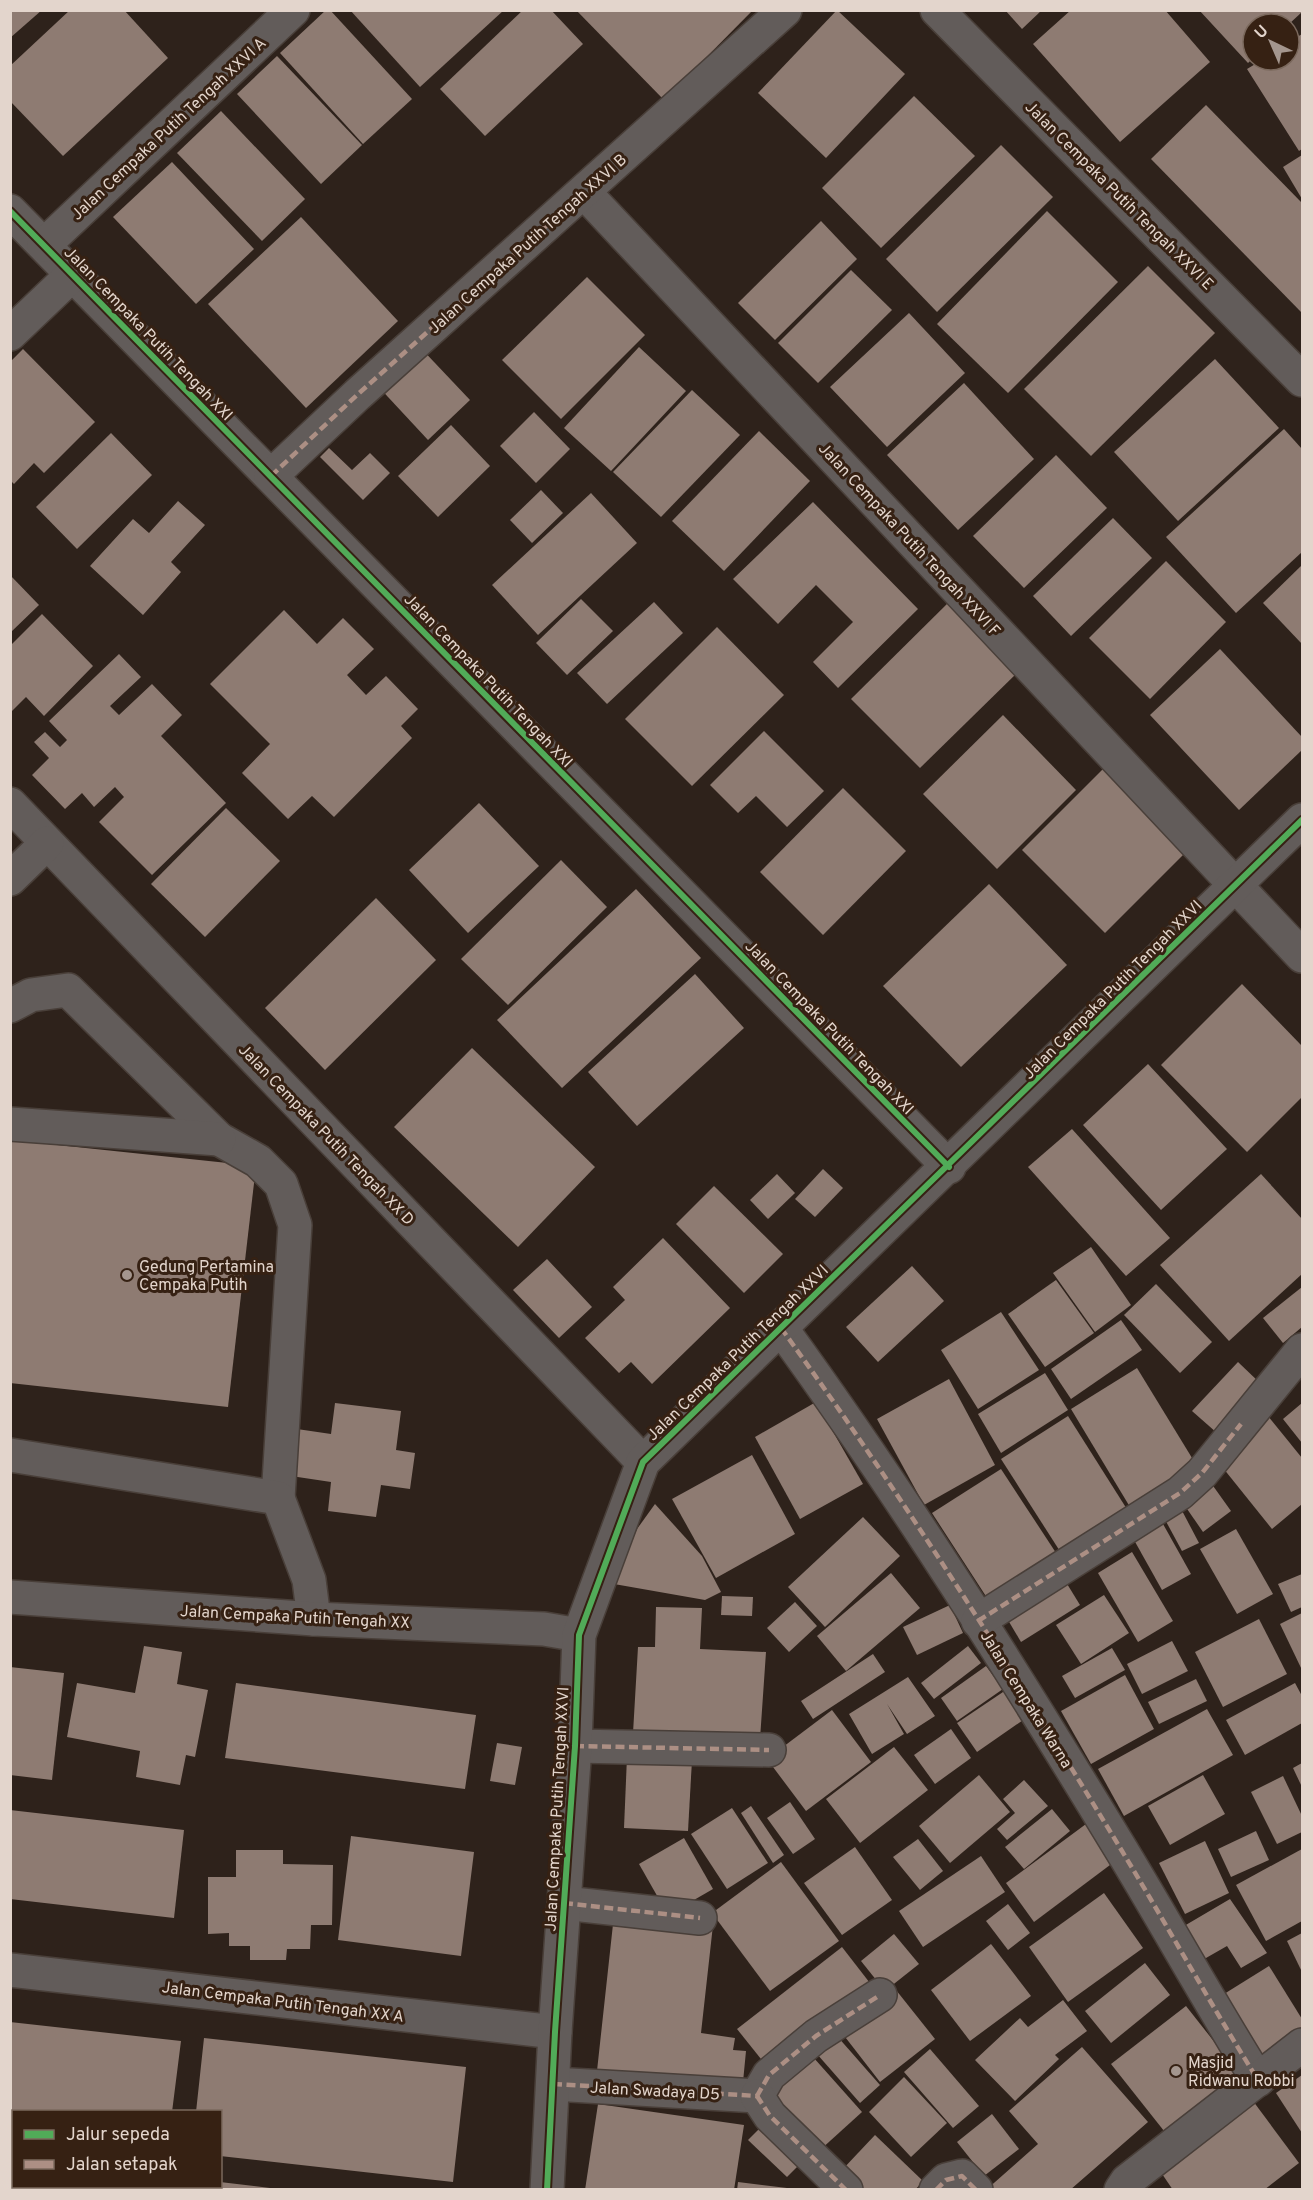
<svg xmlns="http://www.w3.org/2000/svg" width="1313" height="2200" font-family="Overpass,sans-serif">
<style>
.building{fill:#8e7b72}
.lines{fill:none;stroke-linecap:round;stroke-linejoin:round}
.minor-casing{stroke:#493f39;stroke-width:36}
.minor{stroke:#625c5a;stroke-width:33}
.quiet{stroke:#ac8f84;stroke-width:4.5;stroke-dasharray:9 4.5;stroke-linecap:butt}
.cycleway-casing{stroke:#362113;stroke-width:10}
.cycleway{stroke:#51ab58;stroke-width:6}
.poi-dot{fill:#a4968e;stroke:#362113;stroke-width:2}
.labels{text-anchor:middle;stroke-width:6;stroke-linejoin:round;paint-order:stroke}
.street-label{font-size:16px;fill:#e3d5cc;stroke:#362113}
.poi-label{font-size:16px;fill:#e3d5cc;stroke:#362113;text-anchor:start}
</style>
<rect width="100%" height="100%" fill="#2e221b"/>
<!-- building -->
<g class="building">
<path d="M10,10H42L10,38Z"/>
<path d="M70,10H124L168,58L63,156L10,101V66Z"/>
<path d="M326,10H330L412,99L363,144L280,53Z"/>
<path d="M350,10H504L420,87Z"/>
<path d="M523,10H551L583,44L485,136L440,89Z"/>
<path d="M576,10H753L664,100Z"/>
<path d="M837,10L905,74L826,158L758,93Z"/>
<path d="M1005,10H1042L1022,29Z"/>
<path d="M1071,10H1165L1210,62L1120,142L1033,44Z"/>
<path d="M1199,10H1302V12L1289,24H1253V58L1248,63Z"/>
<path d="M1302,34V149L1299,151L1247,69L1262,60H1289V42Z"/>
<path d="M277,56L362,145L321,184L237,94Z"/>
<path d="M914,96L975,156L881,248L822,188Z"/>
<path d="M1206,105L1302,203V313L1151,159Z"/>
<path d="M221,111L305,199L262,241L177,153Z"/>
<path d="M1001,145L1053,197L937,312L886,259Z"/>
<path d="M1302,155V199L1283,167Z"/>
<path d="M172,162L254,249L196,304L113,217Z"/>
<path d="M1047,211L1118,282L1008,393L937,324Z"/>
<path d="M301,217L398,321L306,408L208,304Z"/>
<path d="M821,221L857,259L775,340L738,303Z"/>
<path d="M1148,266L1215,333L1091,456L1024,389Z"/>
<path d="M851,270L892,310L818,383L778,343Z"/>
<path d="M587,277L645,335L561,419L502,360Z"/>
<path d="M909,313L965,373L887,447L830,387Z"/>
<path d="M417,344L470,400L428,440L375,383Z"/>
<path d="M639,347L686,391L611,471L564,428Z"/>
<path d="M23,349L95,422L44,473L34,463L14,484L10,480V362Z"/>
<path d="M1215,359L1279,428L1178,521L1114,452Z"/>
<path d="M964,383L1034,459L958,530L887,455Z"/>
<path d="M692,390L740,435L661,517L613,472Z"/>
<path d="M534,412L570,449L536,483L500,446Z"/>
<path d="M451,425L490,466L438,517L398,476Z"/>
<path d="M1284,429L1302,449V552L1236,613L1166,537Z"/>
<path d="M759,431L810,481L724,571L672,521Z"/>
<path d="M111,433L152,475L77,549L36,507Z"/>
<path d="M329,448L352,470L370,453L390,473L363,500L320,457Z"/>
<path d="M1056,455L1107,508L1024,588L973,536Z"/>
<path d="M541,490L563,513L532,543L510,520Z"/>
<path d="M591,493L637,543L538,635L492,585Z"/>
<path d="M178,501L205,525L171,562L181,572L143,615L90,566L133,519L149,533Z"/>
<path d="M813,502L918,609L838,688L813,662L853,622L816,585L778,624L733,579Z"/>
<path d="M1113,518L1152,558L1071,636L1033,596Z"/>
<path d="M1166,561L1226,622L1150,699L1089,638Z"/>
<path d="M1302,565V644L1263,603Z"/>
<path d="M10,575L39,605L10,633Z"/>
<path d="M581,599L613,631L567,675L536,643Z"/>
<path d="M951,600L1021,669L920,768L851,699Z"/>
<path d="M654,602L683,633L607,704L577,673Z"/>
<path d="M284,610L317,644L343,618L374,649L347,675L366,695L386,676L418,709L401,726L412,738L334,817L312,796L288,819L242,773L270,744L210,684Z"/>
<path d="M42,614L93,666L44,716L26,697L10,713V646Z"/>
<path d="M717,627L784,695L692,786L625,719Z"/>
<path d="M1220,649L1302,737V750L1239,810L1150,715Z"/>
<path d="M119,654L141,677L110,706L119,715L152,684L182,715L161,736L226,803L152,875L99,822L124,797L115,787L94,807L82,793L65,809L32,775L49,758L34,742L45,732L60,747L67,740L49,721Z"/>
<path d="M1003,715L1076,790L997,869L923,794Z"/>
<path d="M764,731L824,791L787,827L756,796L738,813L710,785Z"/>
<path d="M1105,767L1188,850L1105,933L1022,850Z"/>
<path d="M843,788L906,851L823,935L760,872Z"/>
<path d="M479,803L539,866L468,933L409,870Z"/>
<path d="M226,808L280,861L205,937L151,884Z"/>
<path d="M561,860L607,907L508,1005L461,959Z"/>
<path d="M989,884L1067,965L961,1067L883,986Z"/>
<path d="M636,889L701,958L562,1088L497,1020Z"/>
<path d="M376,898L436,960L325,1070L265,1008Z"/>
<path d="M695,974L744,1028L637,1126L588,1072Z"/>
<path d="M1242,984L1302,1046V1097L1247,1152L1161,1065Z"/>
<path d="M472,1048L595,1167L518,1247L394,1127Z"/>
<path d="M1148,1064L1227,1149L1161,1210L1083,1125Z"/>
<path d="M1072,1129L1170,1238L1126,1276L1028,1167Z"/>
<path d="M10,1140L256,1166L228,1407L10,1383Z"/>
<path d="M823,1169L843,1188L815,1217L795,1199Z"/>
<path d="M777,1174L795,1193L768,1219L750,1200Z"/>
<path d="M1261,1174L1302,1219V1274L1229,1341L1160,1265Z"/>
<path d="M714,1186L783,1254L744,1293L676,1224Z"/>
<path d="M663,1238L730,1308L652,1384L631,1362L619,1373L585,1338L625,1300L613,1287Z"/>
<path d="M1091,1247L1131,1305L1095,1332L1053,1273Z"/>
<path d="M547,1259L592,1307L559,1338L513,1290Z"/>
<path d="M912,1266L944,1301L878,1362L846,1327Z"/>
<path d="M1056,1280L1094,1333L1045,1367L1008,1314Z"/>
<path d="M1156,1284L1212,1342L1180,1373L1124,1315Z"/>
<path d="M1302,1287V1327L1283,1343L1263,1318Z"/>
<path d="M1001,1312L1039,1370L978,1409L941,1350Z"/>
<path d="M1121,1320L1142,1350L1071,1399L1051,1369Z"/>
<path d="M1238,1362L1261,1384L1217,1433L1192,1411Z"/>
<path d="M1137,1368L1200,1471L1133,1512L1071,1409Z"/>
<path d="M1045,1373L1068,1410L1001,1453L978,1414Z"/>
<path d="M949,1379L995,1465L924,1505L877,1419Z"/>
<path d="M816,1402L863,1484L800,1519L755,1437Z"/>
<path d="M335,1403L401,1411L396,1450L415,1453L410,1489L381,1485L376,1517L328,1511L331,1482L291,1476L297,1429L331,1434Z"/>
<path d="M1302,1403V1443L1283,1419Z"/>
<path d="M1068,1416L1130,1514L1063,1556L1001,1459Z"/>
<path d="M1268,1416L1302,1458V1504L1272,1529L1215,1458Z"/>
<path d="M752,1455L795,1534L716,1578L672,1499Z"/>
<path d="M1001,1469L1060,1559L991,1604L932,1513Z"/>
<path d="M1211,1483L1231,1511L1203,1532L1183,1503Z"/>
<path d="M655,1504L702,1556L721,1592L705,1600L614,1584L637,1529Z"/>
<path d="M1179,1505L1199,1543L1182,1551L1162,1514Z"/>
<path d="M863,1517L900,1556L825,1627L788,1587Z"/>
<path d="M1163,1524L1191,1574L1162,1590L1134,1540Z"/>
<path d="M1236,1529L1273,1594L1237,1614L1200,1549Z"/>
<path d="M1132,1552L1173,1621L1138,1642L1098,1573Z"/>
<path d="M891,1573L920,1608L846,1671L817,1636Z"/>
<path d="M1061,1574L1080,1605L1021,1642L1002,1610Z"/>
<path d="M1302,1574V1607L1291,1612L1278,1584Z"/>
<path d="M1104,1595L1129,1633L1081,1664L1056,1625Z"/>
<path d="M722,1596L753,1597L752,1616L721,1615Z"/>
<path d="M795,1602L817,1626L789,1652L767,1628Z"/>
<path d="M950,1605L963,1633L917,1655L903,1627Z"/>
<path d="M656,1607L702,1608L700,1649L766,1652L760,1739L633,1733L638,1647H655Z"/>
<path d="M1302,1613V1670L1280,1624Z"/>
<path d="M1259,1619L1287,1674L1223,1707L1195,1652Z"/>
<path d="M1172,1641L1188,1671L1142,1694L1127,1664Z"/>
<path d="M144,1646L182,1652L177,1684L208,1690L195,1757L186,1755L180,1785L136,1777L140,1751L67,1737L77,1683L135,1693Z"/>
<path d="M968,1646L981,1663L934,1699L921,1683Z"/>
<path d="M1112,1648L1125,1670L1075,1698L1062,1676Z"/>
<path d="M873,1654L885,1672L813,1719L801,1701Z"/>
<path d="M986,1666L1003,1689L957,1721L941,1698Z"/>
<path d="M10,1667L64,1673L52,1780L10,1775Z"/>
<path d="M1125,1675L1154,1729L1091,1764L1061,1711Z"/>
<path d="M908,1677L935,1716L907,1734L887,1704L904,1734L872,1754L849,1714Z"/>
<path d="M1196,1679L1207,1701L1159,1724L1148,1702Z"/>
<path d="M236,1683L476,1715L465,1789L225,1758Z"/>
<path d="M1295,1683L1302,1696V1723L1245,1755L1226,1720Z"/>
<path d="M1006,1690L1026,1718L977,1752L957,1723Z"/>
<path d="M1207,1709L1233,1755L1124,1816L1098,1769Z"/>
<path d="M832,1710L871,1762L806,1811L767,1759Z"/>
<path d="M951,1729L971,1758L935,1784L914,1755Z"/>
<path d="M497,1743L522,1747L515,1785L490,1781Z"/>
<path d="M894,1747L928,1790L860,1843L826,1799Z"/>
<path d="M627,1757L692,1760L688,1831L624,1828Z"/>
<path d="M1302,1763V1787L1293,1768Z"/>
<path d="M979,1775L1010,1812L950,1863L919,1826Z"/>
<path d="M1203,1775L1225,1814L1170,1845L1148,1806Z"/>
<path d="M1283,1776L1302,1816V1832L1277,1844L1251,1792Z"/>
<path d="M1024,1780L1048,1806L1007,1840L997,1829L1015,1813L1003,1799Z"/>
<path d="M790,1802L815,1839L793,1854L767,1818Z"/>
<path d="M751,1806L784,1855L773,1863L741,1813Z"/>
<path d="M732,1808L768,1863L727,1889L691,1834Z"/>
<path d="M1052,1809L1070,1831L1024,1869L1005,1847Z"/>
<path d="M10,1810L184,1830L174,1918L10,1899Z"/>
<path d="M1086,1824L1114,1862L1034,1922L1006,1883Z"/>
<path d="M1256,1831L1269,1860L1231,1877L1218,1849Z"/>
<path d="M351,1836L474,1852L461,1956L338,1940Z"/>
<path d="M684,1838L713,1889L668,1915L639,1864Z"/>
<path d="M918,1839L943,1871L920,1890L893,1857Z"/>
<path d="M1205,1841L1229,1893L1185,1914L1159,1863Z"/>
<path d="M855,1847L892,1900L842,1935L804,1883Z"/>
<path d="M1302,1849V1921L1266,1941L1236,1885Z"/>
<path d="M236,1850H283V1864L333,1865L332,1925H311L310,1949H287L286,1960H250V1946H229V1933L208,1934V1877H236Z"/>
<path d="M981,1856L1005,1892L923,1947L899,1911Z"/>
<path d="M781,1862L839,1941L770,1991L712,1913Z"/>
<path d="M1104,1893L1143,1948L1068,2002L1029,1947Z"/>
<path d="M1230,1899L1267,1953L1241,1968L1227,1946L1199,1962L1179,1929Z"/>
<path d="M1008,1904L1030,1933L1008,1950L986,1921Z"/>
<path d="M614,1915L713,1925L701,2033L735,2038L733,2050L746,2051L743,2082L596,2080Z"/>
<path d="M1302,1933V1972L1287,1941Z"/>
<path d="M894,1934L919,1964L885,1991L861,1961Z"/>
<path d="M991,1944L1031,1996L970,2041L931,1990Z"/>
<path d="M842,1947L873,1987L769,2069L737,2029Z"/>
<path d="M1145,1963L1170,1995L1111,2043L1085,2011Z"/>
<path d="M1269,1966L1302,2019V2033L1256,2062L1216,1999Z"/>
<path d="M896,1990L935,2039L880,2082L842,2033Z"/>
<path d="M1063,2000L1087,2031L1055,2055L1059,2059L1015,2101L975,2060L1020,2018L1028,2027Z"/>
<path d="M1186,2006L1242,2077L1168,2136L1111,2064Z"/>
<path d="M10,2022L181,2041L172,2112H14V2161L10,2160Z"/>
<path d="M837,2036L880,2085L860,2103L817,2054Z"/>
<path d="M204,2038L466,2067L453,2182L220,2156V2112H196Z"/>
<path d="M1082,2047L1148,2122L1070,2190H986L1038,2144L1009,2111Z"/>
<path d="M805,2048L862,2112L819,2151L761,2087Z"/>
<path d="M930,2049L979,2106L953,2128L904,2072Z"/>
<path d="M1302,2075V2133L1276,2093Z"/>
<path d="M904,2077L947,2123L911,2157L869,2112Z"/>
<path d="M1253,2101L1299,2163L1264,2190H1173L1160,2171Z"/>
<path d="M598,2104L744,2125L734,2190H585Z"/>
<path d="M992,2114L1019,2149L984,2176L957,2142Z"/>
<path d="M765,2123L803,2161L787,2177L748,2140Z"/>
<path d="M875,2135L923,2181L915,2190H863L842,2170Z"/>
<path d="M10,2178H14V2187H34L33,2190H10Z"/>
<path d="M220,2182L270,2188V2190H180V2187H220Z"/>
<path d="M738,2182L787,2188V2190H737Z"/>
<path d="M41,2187H123L135,2188L40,2190Z"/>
</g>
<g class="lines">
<defs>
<g id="minor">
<path d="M937,10L1302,380"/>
<path d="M584,192L1302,956"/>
<path d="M10,211L949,1167"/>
<path d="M44,245L293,10"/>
<path d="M10,334L73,274"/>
<path d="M271,476L357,395L785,10"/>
<path d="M10,804L643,1462"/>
<path d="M10,879L47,843"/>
<path d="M10,1006L31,995L68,990L219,1139L258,1161L281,1184L295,1225L278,1498"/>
<path d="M10,1124L219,1139"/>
<path d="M781,1328C903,1496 1014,1673 1122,1851C1168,1927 1211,2005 1258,2080"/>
<path d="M10,1455L278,1498L309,1580L314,1619"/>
<path d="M10,1597L314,1619L544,1629L579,1635"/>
<path d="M978,1621L1180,1493L1202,1473L1302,1350"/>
<path d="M575,1746L769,1750"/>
<path d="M564,1903L700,1918"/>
<path d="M10,1970L555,2032"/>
<path d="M553,2084L757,2096"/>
<path d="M757,2096L769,2075L816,2036L880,1995"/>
<path d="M757,2096L770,2116L846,2190"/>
<path d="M547,2190L555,2032L575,1746L579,1635L643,1462L1302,820"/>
<path d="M936,2190L946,2180L962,2176L976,2190"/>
<path d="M1121,2190L1127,2181L1302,2045"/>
</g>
</defs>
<!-- minor casing -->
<use href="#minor" class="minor-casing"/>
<!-- minor -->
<use href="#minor" class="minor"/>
<!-- quiet -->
<g class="quiet">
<path d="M271,476L357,395L584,192"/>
<path d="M781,1328C903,1496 1014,1673 1122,1851C1168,1927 1211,2005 1258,2080"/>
<path d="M978,1621L1180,1493L1202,1473L1241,1424"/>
<path d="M575,1746L769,1750"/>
<path d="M564,1903L700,1918"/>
<path d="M553,2084L757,2096"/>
<path d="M757,2096L769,2075L816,2036L880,1995"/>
<path d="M757,2096L770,2116L846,2190"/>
<path d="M936,2190L946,2180L962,2176L976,2190"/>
</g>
<defs>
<g id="cycleway">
<path d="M10,211L949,1167"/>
<path d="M547,2190L555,2032L575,1746L579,1635L643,1462L1302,820"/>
</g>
</defs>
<!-- cycleway casing -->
<use href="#cycleway" class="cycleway-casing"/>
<!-- cycleway -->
<use href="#cycleway" class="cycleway"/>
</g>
<!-- markers -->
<g class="poi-dot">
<circle cx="127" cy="1275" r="6"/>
<circle cx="1176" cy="2071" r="6"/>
</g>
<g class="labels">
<!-- street labels -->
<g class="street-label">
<text transform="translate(168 128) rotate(-43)" y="6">Jalan Cempaka Putih Tengah XXVI A</text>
<text transform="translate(1120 195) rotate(45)" y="6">Jalan Cempaka Putih Tengah XXVI E</text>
<text transform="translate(527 243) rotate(-42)" y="6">Jalan Cempaka Putih Tengah XXVI B</text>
<text transform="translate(149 333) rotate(46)" y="6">Jalan Cempaka Putih Tengah XXI</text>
<text transform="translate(910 539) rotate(47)" y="6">Jalan Cempaka Putih Tengah XXVI F</text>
<text transform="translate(489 680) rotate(46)" y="6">Jalan Cempaka Putih Tengah XXI</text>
<text transform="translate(1112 989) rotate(-45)" y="6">Jalan Cempaka Putih Tengah XXVI</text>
<text transform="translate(830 1027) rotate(46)" y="6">Jalan Cempaka Putih Tengah XXI</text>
<text transform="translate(327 1134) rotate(46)" y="6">Jalan Cempaka Putih Tengah XX D</text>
<text transform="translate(737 1352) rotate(-44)" y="6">Jalan Cempaka Putih Tengah XXVI</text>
<text transform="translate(295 1616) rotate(3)" y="6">Jalan Cempaka Putih Tengah XX</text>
<text transform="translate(1027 1699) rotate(58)" y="6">Jalan Cempaka Warna</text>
<text transform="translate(556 1809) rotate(-87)" y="6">Jalan Cempaka Putih Tengah XXVI</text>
<text transform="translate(283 2001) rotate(7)" y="6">Jalan Cempaka Putih Tengah XX A</text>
<text transform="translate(655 2090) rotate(3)" y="6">Jalan Swadaya D5</text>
</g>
<!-- poi labels -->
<g class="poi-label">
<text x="139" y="1272">Gedung Pertamina<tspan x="139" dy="18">Cempaka Putih</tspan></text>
<text x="1188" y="2068">Masjid<tspan x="1188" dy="18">Ridwanu Robbi</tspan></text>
</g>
</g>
<!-- border -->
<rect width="1313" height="2200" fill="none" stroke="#e3d5cc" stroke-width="24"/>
<!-- legend -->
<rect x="12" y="2110" width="210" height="78" fill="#362113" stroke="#7b695d" stroke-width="1.5"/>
<rect x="24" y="2130" width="30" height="9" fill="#51ab58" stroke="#7b695d" stroke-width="1.5"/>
<text x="66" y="2140" font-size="18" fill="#e3d5cc">Jalur sepeda</text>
<rect x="24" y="2160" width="30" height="9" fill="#ac8f84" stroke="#7b695d" stroke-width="1.5"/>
<text x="66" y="2170" font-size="18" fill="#e3d5cc">Jalan setapak</text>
<!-- north arrow -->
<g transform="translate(1271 42) rotate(316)"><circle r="28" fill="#362113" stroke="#7b695d" stroke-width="1.5"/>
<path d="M0-4.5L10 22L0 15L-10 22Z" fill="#a4968e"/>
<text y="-9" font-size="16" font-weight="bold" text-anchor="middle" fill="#e3d5cc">U</text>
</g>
</svg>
